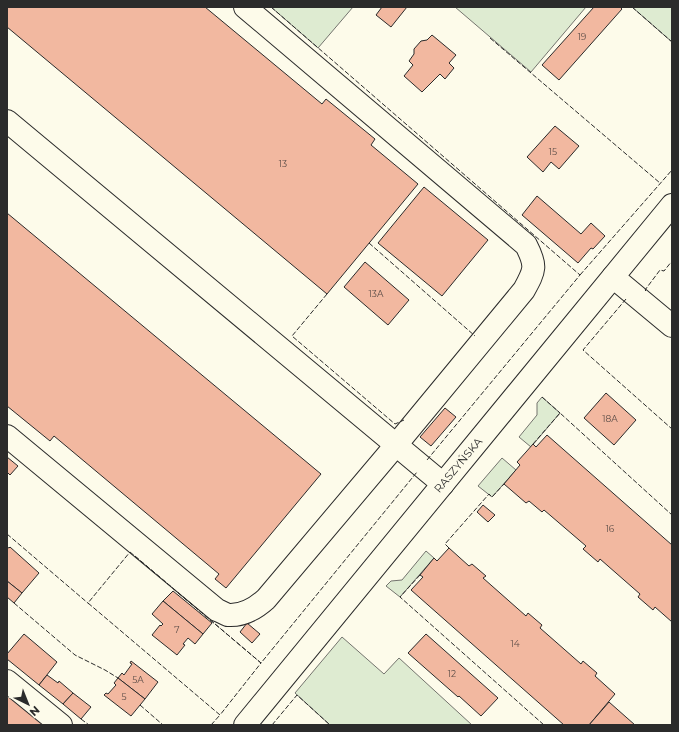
<svg xmlns="http://www.w3.org/2000/svg" width="679" height="732" font-family="Montserrat,sans-serif">
<style>
.green{fill:#deebd1;stroke:#74746e}
.building{fill:#f2b8a0;stroke:#2b2b2b}
.lines{fill:none;stroke-linecap:round;stroke-linejoin:round}
.minor-casing{stroke:#2b2b2b;stroke-width:24}
.minor{stroke:#fdfbea;stroke-width:22}
.fence{stroke:#2b2b2b;stroke-width:1;stroke-dasharray:5 2;stroke-linecap:butt}
.labels{text-anchor:middle;stroke-width:3;stroke-linejoin:round;paint-order:stroke}
.number-label{font-size:9px;fill:#5d4e48}
.street-label{font-size:11px;fill:#2b2b2b;stroke:#fdfbea}
</style>
<rect width="100%" height="100%" fill="#fdfbea"/>
<!-- green -->
<g class="green">
<path d="M271,7H353L318,48Z"/>
<path d="M455,7H586L531,72Z"/>
<path d="M632,7H672V42Z"/>
<path d="M542,397L560,413L531,447L519,437L537,415V403Z"/>
<path d="M502,458L516,470L492,497L478,486Z"/>
<path d="M426,551L434,558L400,597L386,586L391,581L402,580Z"/>
<path d="M342,637L384,674L399,658L472,725H330L295,693Z"/>
</g>
<!-- building -->
<g class="building">
<path d="M7,7H205L322,104L326,99L375,139L371,145L418,184L327,294L7,27Z"/>
<path d="M382,7H407L391,27L376,15Z"/>
<path d="M594,7H620L622,9L559,80L542,65Z"/>
<path d="M432,35L456,55L449,63L454,68L445,79L440,74L422,92L404,76L413,65L409,61L414,54V49L421,41L427,40Z"/>
<path d="M555,126L579,146L559,169L551,162L543,172L527,157Z"/>
<path d="M424,187L488,240L442,296L378,243Z"/>
<path d="M537,196L581,234L591,223L605,236L593,249L591,248L578,263L522,215Z"/>
<path d="M7,213L321,474L226,588L215,579L219,574L54,436L50,441L7,406Z"/>
<path d="M365,262L409,300L388,325L344,287Z"/>
<path d="M606,393L636,420L614,445L584,418Z"/>
<path d="M445,408L456,417L431,446L420,437Z"/>
<path d="M547,435L672,545V622L655,607L653,610L638,597L640,594L600,559L598,562L583,549L586,546L544,510L542,512L529,501L526,503L504,484L520,465L517,462L526,452L533,444L536,447Z"/>
<path d="M7,457L18,466L10,475L7,472Z"/>
<path d="M483,505L495,515L488,522L477,512Z"/>
<path d="M7,547L9,548L10,547L39,573L22,593L7,581Z"/>
<path d="M449,548L469,566L472,564L486,576L483,578L526,616L528,613L542,625L540,628L581,664L583,661L597,673L595,676L615,694L589,725H564L411,590L423,577L420,575L434,558L437,561Z"/>
<path d="M7,581L22,593L14,603L7,597Z"/>
<path d="M173,591L212,623L203,634L163,601Z"/>
<path d="M163,601L203,634L195,644L188,638L183,644L185,645L177,655L152,635L160,625L161,626L163,624L152,614Z"/>
<path d="M247,623L260,634L252,643L240,632Z"/>
<path d="M24,634L57,662L39,685L7,659V654Z"/>
<path d="M426,634L498,698L481,716L459,696L458,697L408,653Z"/>
<path d="M131,661L158,682L145,699L118,678L122,673L124,675L132,664L130,663Z"/>
<path d="M47,675L58,683L59,681L73,693L63,704L39,685Z"/>
<path d="M118,678L145,699L131,716L104,695L106,693L108,694L116,685L114,683Z"/>
<path d="M7,689L51,725H7Z"/>
<path d="M73,693L91,707L81,719L63,704Z"/>
<path d="M609,702L635,725H589Z"/>
</g>
<g class="lines">
<defs>
<g id="minor">
<path d="M7,121L443,484"/>
<path d="M613,277L672,326"/>
<path d="M7,436L217,610C220,611 225,614 228,615C243,616 256,608 266,599L396,445L524,290C535,270 537,266 526,245L245,7"/>
<path d="M7,681L61,725"/>
<path d="M245,725L672,205"/>
</g>
</defs>
<!-- minor casing -->
<use href="#minor" class="minor-casing"/>
<!-- minor -->
<use href="#minor" class="minor"/>
<!-- fence -->
<g class="fence">
<path d="M271,7L580,275L427,460"/>
<path d="M632,7L672,42"/>
<path d="M490,38L660,183"/>
<path d="M369,243L475,336"/>
<path d="M580,275L672,170"/>
<path d="M646,291L645,290L660,270L664,271L672,261"/>
<path d="M327,294L292,336L395,424L404,420"/>
<path d="M626,299L583,350L672,429"/>
<path d="M542,397L560,413"/>
<path d="M533,444L560,413L672,515"/>
<path d="M7,534L89,604"/>
<path d="M449,548L445,544L489,494L492,497L504,484"/>
<path d="M130,552L261,663L220,715L88,603Z"/>
<path d="M135,556L261,663L417,472"/>
<path d="M420,575L400,597L544,725"/>
<path d="M14,603L75,655L105,670L118,678"/>
<path d="M140,705L163,725"/>
<path d="M81,719L89,725"/>
<path d="M211,725L220,715"/>
<path d="M272,725L297,695L330,725"/>
</g>
</g>
<g class="labels">
<!-- number labels -->
<g class="number-label">
<text x="582" y="40">19</text>
<text x="553" y="155">15</text>
<text x="283" y="167">13</text>
<text x="376" y="297">13A</text>
<text x="610" y="422">18A</text>
<text x="610" y="532">16</text>
<text x="177" y="633">7</text>
<text x="515" y="647">14</text>
<text x="452" y="677">12</text>
<text x="138" y="683">5A</text>
<text x="124" y="700">5</text>
</g>
<!-- street labels -->
<g class="street-label">
<text transform="translate(458 465) rotate(-50)" y="4">RASZYŃSKA</text>
</g>
</g>
<!-- border -->
<rect width="679" height="732" fill="none" stroke="#2b2b2b" stroke-width="16"/>
<!-- north arrow -->
<g transform="translate(28 704) rotate(137)" stroke="#fdfbea" stroke-width="3" paint-order="stroke">
<path d="M0-3L7 15L0 10L-7 15Z" fill="#2b2b2b"/>
<text y="-6" font-size="11" font-weight="bold" text-anchor="middle" fill="#2b2b2b">N</text>
</g>
</svg>
